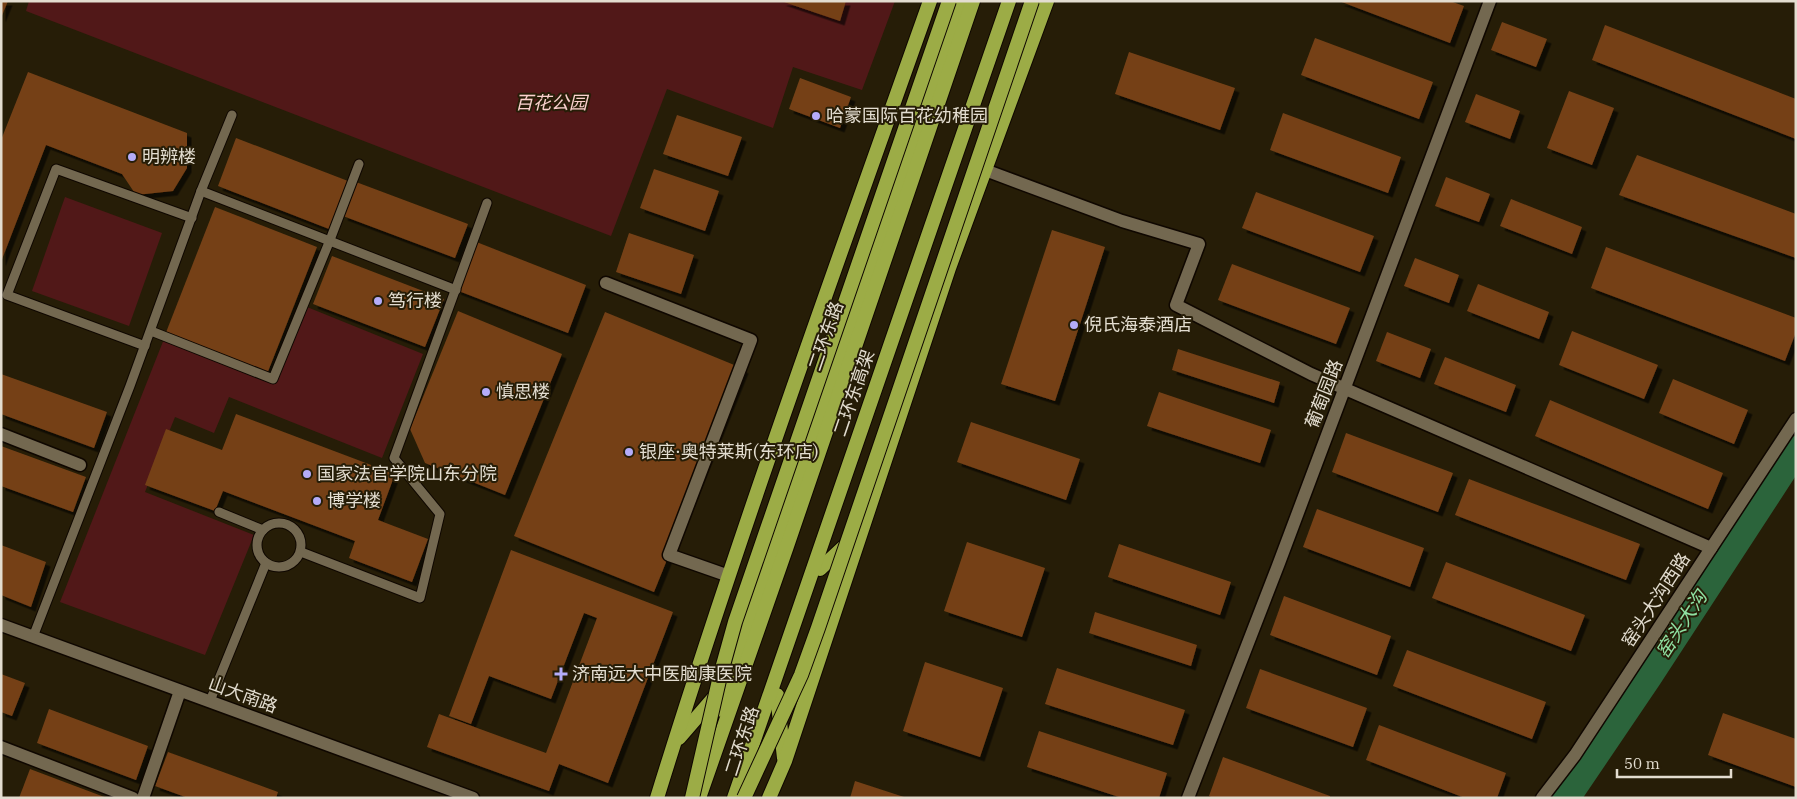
<svg xmlns="http://www.w3.org/2000/svg" width="1797" height="799" font-family="'IBM Plex Serif','Noto Sans SC',serif">
<style>
.green{fill:#511818}
.lines{fill:none;stroke-linecap:round;stroke-linejoin:round}
.river{stroke:#2b643b;stroke-width:28}
.building{fill:#744017;filter:url(#shadow)}
.service-casing{stroke:#0f0700;stroke-width:11}
.minor-casing{stroke:#0f0700;stroke-width:15}
.secondary-casing{stroke:#0f0700;stroke-width:15}
.trunk-casing{stroke:#0f0700;stroke-width:16}
.service{stroke:#736850;stroke-width:9}
.minor{stroke:#736850;stroke-width:12}
.secondary{stroke:#736850;stroke-width:12}
.trunk{stroke:#9cac46;stroke-width:14}
.trunk-bridge-casing{stroke:#0f0700;stroke-width:16;stroke-linecap:butt}
.trunk-bridge{stroke:#9cac46;stroke-width:14}
.poi-dot{fill:#b4acf9;stroke:#261d07;stroke-width:2}
.labels{text-anchor:middle;stroke-width:4;stroke-linejoin:round;paint-order:stroke}
.park-label{font-size:18px;font-style:italic;fill:#fad0cd;stroke:#261d07}
.poi-label{font-size:18px;fill:#e3ddd0;stroke:#261d07;text-anchor:start}
.street-label{font-size:18px;fill:#e3ddd0;stroke:#261d07}
.water-label{font-size:19px;font-style:italic;fill:#8fe1a2;stroke:#261d07}
</style>
<defs>
<filter id="shadow"><feDropShadow dx="4.5" dy="4.5" stdDeviation="0" flood-color="#0009"/></filter>
</defs>
<rect width="100%" height="100%" fill="#261d07"/>
<!-- green -->
<g class="green">
<path d="M29,1H895L862,90L793,67L773,128L667,89L611,236L26,11Z"/>
<path d="M65,197L162,233L129,326L32,291Z"/>
<path d="M307,307L423,354L382,458L229,397L214,433L175,417L145,492L254,535L205,655L60,602L164,339L276,384Z"/>
</g>
<g class="lines">
<!-- river -->
<path class="river" d="M1566,798L1648,677L1796,450"/>
</g>
<!-- building -->
<g class="building">
<path d="M1,1H8L1,18Z"/>
<path d="M781,1H846L840,21Z"/>
<path d="M1339,1H1450L1464,6L1450,43Z"/>
<path d="M1502,22L1547,39L1536,67L1491,50Z"/>
<path d="M1605,25L1796,99V139L1592,60Z"/>
<path d="M1315,38L1433,82L1419,119L1301,75Z"/>
<path d="M1129,52L1235,88L1220,130L1115,94Z"/>
<path d="M28,72L187,133V168L173,191L136,195L122,174L46,145L1,262V140Z"/>
<path d="M800,78L851,97L840,128L789,109Z"/>
<path d="M1569,91L1614,108L1592,165L1547,148Z"/>
<path d="M1476,94L1520,111L1510,139L1465,122Z"/>
<path d="M1283,113L1401,157L1388,193L1270,150Z"/>
<path d="M677,115L742,137L728,176L663,154Z"/>
<path d="M236,138L348,181L329,229L218,186Z"/>
<path d="M1637,155L1796,214V258L1619,195Z"/>
<path d="M654,169L719,191L705,231L640,208Z"/>
<path d="M1446,177L1490,194L1479,222L1435,206Z"/>
<path d="M356,182L468,224L455,258L343,216Z"/>
<path d="M1256,192L1374,236L1360,272L1242,228Z"/>
<path d="M1511,199L1582,227L1572,254L1500,226Z"/>
<path d="M215,207L317,247L267,374L165,335Z"/>
<path d="M1052,230L1105,247L1055,401L1001,384Z"/>
<path d="M629,233L694,255L681,294L616,272Z"/>
<path d="M474,241L586,285L568,333L456,290Z"/>
<path d="M1606,247L1796,318V332L1785,361L1591,288Z"/>
<path d="M332,256L444,299L425,347L313,304Z"/>
<path d="M1415,258L1459,275L1449,303L1404,286Z"/>
<path d="M1232,264L1350,308L1336,344L1218,300Z"/>
<path d="M1478,284L1549,312L1539,339L1467,311Z"/>
<path d="M458,311L562,354L505,495L425,463L410,429Z"/>
<path d="M605,312L744,369L654,592L514,536Z"/>
<path d="M1572,331L1658,365L1644,399L1559,365Z"/>
<path d="M1387,332L1431,349L1420,378L1376,361Z"/>
<path d="M1178,349L1280,382L1274,403L1172,370Z"/>
<path d="M1445,357L1516,385L1506,412L1434,384Z"/>
<path d="M1,374L107,412L94,448L1,414Z"/>
<path d="M1673,379L1748,410L1734,444L1659,413Z"/>
<path d="M1159,392L1271,430L1260,463L1147,426Z"/>
<path d="M1550,400L1723,473L1708,509L1535,436Z"/>
<path d="M236,414L395,474L378,520L428,539L412,582L349,558L355,541L223,491L215,511L145,485L166,429L222,450Z"/>
<path d="M971,422L1080,459L1066,500L957,462Z"/>
<path d="M1346,433L1453,473L1438,512L1332,472Z"/>
<path d="M1,446L86,477L73,512L1,486Z"/>
<path d="M1469,479L1640,544L1626,580L1455,515Z"/>
<path d="M1317,509L1424,548L1410,587L1303,547Z"/>
<path d="M967,542L1045,568L1022,637L944,611Z"/>
<path d="M1119,544L1231,582L1220,615L1108,577Z"/>
<path d="M1,545L46,562L31,607L1,595Z"/>
<path d="M511,550L673,612L608,783L559,764L549,791L427,747L439,714L546,753L597,618L584,613L551,699L489,676L471,724L449,716Z"/>
<path d="M1446,562L1585,615L1571,651L1432,598Z"/>
<path d="M1284,596L1391,636L1377,675L1270,635Z"/>
<path d="M1095,612L1197,645L1191,666L1089,633Z"/>
<path d="M1407,650L1546,702L1532,739L1393,686Z"/>
<path d="M925,662L1003,688L980,757L903,731Z"/>
<path d="M1057,668L1185,710L1173,745L1045,704Z"/>
<path d="M1260,669L1367,708L1353,747L1246,708Z"/>
<path d="M1,674L25,683L12,716L1,712Z"/>
<path d="M49,709L148,746L136,780L37,743Z"/>
<path d="M1723,713L1796,739V787L1708,755Z"/>
<path d="M1379,725L1506,773L1497,798H1465L1366,760Z"/>
<path d="M1039,731L1167,773L1159,798H1122L1027,767Z"/>
<path d="M168,752L278,792L276,798H188L155,786Z"/>
<path d="M1223,757L1330,796V798H1213L1209,796Z"/>
<path d="M30,769L107,798H19Z"/>
<path d="M855,781L904,797V798H850Z"/>
</g>
<g class="lines">
<defs>
<g id="service">
<path d="M201,191L456,290"/>
<path d="M151,331L273,379L330,240L359,164"/>
<path d="M145,346L7,295L56,169L192,218"/>
<path d="M219,512L263,530"/>
<circle cx="279" cy="545" r="22"/>
<path d="M301,552L420,598L440,514L394,458L487,203"/>
<path d="M33,637L130,386L201,191L232,115"/>
<path d="M210,701L266,563"/>
</g>
<g id="minor">
<path d="M985,170L1122,221L1199,244L1176,305L1311,374L1711,548"/>
<path d="M606,283L751,340L669,555L729,576"/>
<path d="M1,434L80,465"/>
<path d="M1,747L133,798"/>
<path d="M143,798L180,691"/>
<path d="M1188,798L1279,563L1490,1"/>
<path d="M1542,798L1575,755L1796,419"/>
</g>
<path id="secondary" d="M1,625L473,798"/>
<g id="trunk">
<path d="M820,569L849,542"/>
<path d="M777,695L784,758"/>
<path d="M717,710L960,1"/>
<path d="M679,738L717,694"/>
<path d="M657,798C740,530 836,266 930,1"/>
<path d="M699,798L786,549L973,1"/>
<path d="M734,798L1009,1"/>
<path d="M769,798L785,761L949,268L1047,1"/>
</g>
</defs>
<!-- service casing -->
<use href="#service" class="service-casing"/>
<!-- minor casing -->
<use href="#minor" class="minor-casing"/>
<!-- secondary casing -->
<use href="#secondary" class="secondary-casing"/>
<!-- trunk casing -->
<use href="#trunk" class="trunk-casing"/>
<!-- service -->
<use href="#service" class="service"/>
<!-- minor -->
<use href="#minor" class="minor"/>
<!-- secondary -->
<use href="#secondary" class="secondary"/>
<!-- trunk -->
<use href="#trunk" class="trunk"/>
<defs>
<g id="trunk-bridge">
<path d="M692,798L720,676L735,622L949,1"/>
<path d="M744,798L801,675L818,628L1032,1"/>
</g>
</defs>
<!-- trunk-bridge casing -->
<use href="#trunk-bridge" class="trunk-bridge-casing"/>
<!-- trunk-bridge -->
<use href="#trunk-bridge" class="trunk-bridge"/>
</g>
<!-- markers -->
<g class="poi-dot">
<circle cx="816" cy="116" r="5"/>
<circle cx="132" cy="157" r="5"/>
<circle cx="378" cy="301" r="5"/>
<circle cx="1074" cy="325" r="5"/>
<circle cx="486" cy="392" r="5"/>
<circle cx="629" cy="452" r="5"/>
<circle cx="307" cy="474" r="5"/>
<circle cx="317" cy="501" r="5"/>
<path d="M558.5 666.5h5v5h5v5h-5v5h-5v-5h-5v-5h5z"/>
</g>
<g class="labels">
<!-- park labels -->
<g class="park-label">
<text x="551" y="109">百花公园</text>
</g>
<!-- poi labels -->
<g class="poi-label">
<text x="826" y="122">哈蒙国际百花幼稚园</text>
<text x="142" y="163">明辨楼</text>
<text x="388" y="307">笃行楼</text>
<text x="1084" y="331">倪氏海泰酒店</text>
<text x="496" y="398">慎思楼</text>
<text x="639" y="458">银座·奥特莱斯(东环店)</text>
<text x="317" y="480">国家法官学院山东分院</text>
<text x="327" y="507">博学楼</text>
<text x="572" y="680">济南远大中医脑康医院</text>
</g>
<!-- street labels -->
<g class="street-label">
<text transform="translate(826 336) rotate(-71)" y="6">二环东路</text>
<text transform="translate(854 393) rotate(-71)" y="6">二环东高架</text>
<text transform="translate(1324 394) rotate(-69)" y="6">葡萄园路</text>
<text transform="translate(1656 600) rotate(-57)" y="6">窑头大沟西路</text>
<text transform="translate(243 695) rotate(20)" y="6">山大南路</text>
<text transform="translate(742 741) rotate(-72)" y="6">二环东路</text>
</g>
<!-- water labels -->
<g class="water-label">
<text transform="translate(1681 624) rotate(-57)" y="7">窑头大沟</text>
</g>
</g>
<!-- border -->
<rect width="1797" height="799" fill="none" stroke="#e3ddd0" stroke-width="5"/>
<!-- scale -->
<path d="M1617 769v8h114v-8" fill="none" stroke="#e3ddd0" stroke-width="2.5"/>
<text x="1624" y="769" font-size="15" fill="#e3ddd0" stroke="#261d07" stroke-width="4" paint-order="stroke">50 m</text>
</svg>
